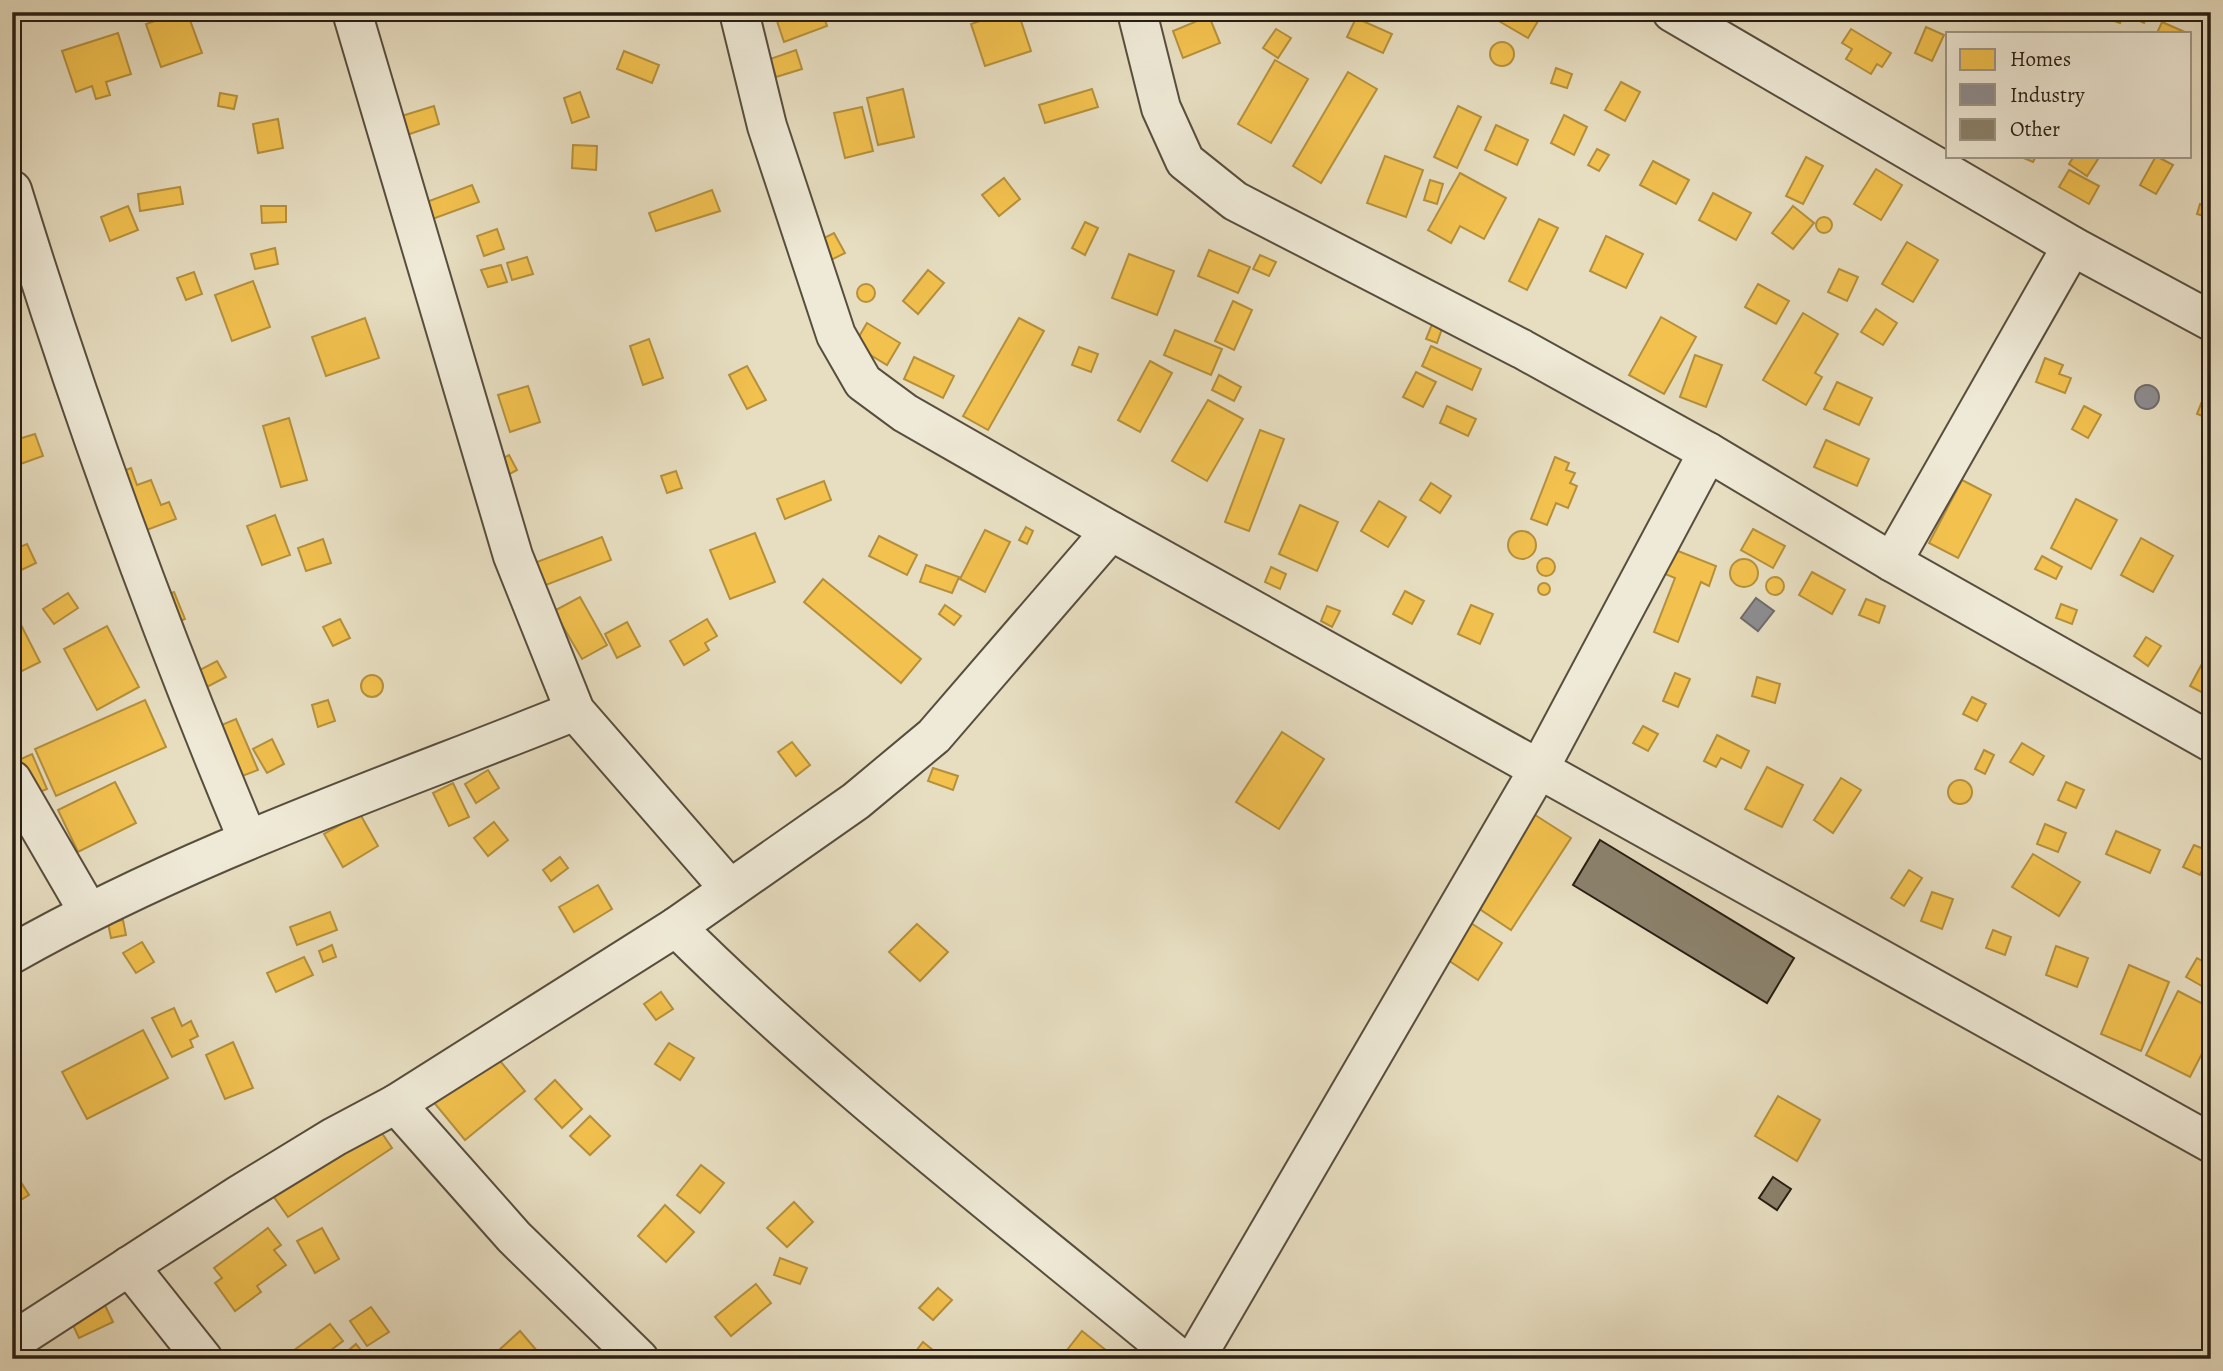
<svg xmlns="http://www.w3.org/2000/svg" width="2223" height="1371" font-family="Alegreya,serif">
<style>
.homes{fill:#f2c14e;stroke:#b5903c;stroke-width:2}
.industry{fill:#8d8d92;stroke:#6f6c6c;stroke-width:2}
.building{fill:#8b826d;stroke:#281e13;stroke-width:2}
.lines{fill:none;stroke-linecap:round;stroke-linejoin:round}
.street-casing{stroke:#584e3e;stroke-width:42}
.street{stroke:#efead7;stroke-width:38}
</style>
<rect width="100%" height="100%" fill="#e7dec1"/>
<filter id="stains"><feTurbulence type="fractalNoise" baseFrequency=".00286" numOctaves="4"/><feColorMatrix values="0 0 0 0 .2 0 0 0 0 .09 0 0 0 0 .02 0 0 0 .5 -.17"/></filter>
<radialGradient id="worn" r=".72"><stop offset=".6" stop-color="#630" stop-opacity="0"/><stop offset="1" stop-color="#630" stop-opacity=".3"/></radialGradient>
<!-- homes -->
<g class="homes">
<path d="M181,12H187L202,53L161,67L146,24Z"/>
<path d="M791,12H822L827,26L784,42L776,18Z"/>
<path d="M1006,12H1018L1031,51L985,66L971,24Z"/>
<path d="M1502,12H1535L1541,16L1528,38L1497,20Z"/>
<path d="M2104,12H2124L2120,23L2102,17Z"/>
<path d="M2128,12H2149L2144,23L2127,15Z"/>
<path d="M1209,16L1220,43L1183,58L1173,31Z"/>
<path d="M1356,18L1392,34L1383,53L1347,37Z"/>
<path d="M2162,22L2187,33H2157Z"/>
<path d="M1926,27L1944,35L1932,61L1915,53Z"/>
<path d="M1276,29L1291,38L1278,58L1263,48Z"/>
<path d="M1851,29L1891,53L1882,67L1877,64L1871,74L1846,59L1852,49L1842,43Z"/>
<path d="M118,33L131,74L106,82L110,95L96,99L92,86L76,92L62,51Z"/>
<circle cx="1502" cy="54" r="12"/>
<path d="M796,50L802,69L776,77L770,59Z"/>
<path d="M624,51L659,65L652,83L617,69Z"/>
<path d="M1275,60L1308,79L1271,143L1238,124Z"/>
<path d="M1556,68L1572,74L1567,88L1551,83Z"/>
<path d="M1348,72L1377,89L1321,183L1293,166Z"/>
<path d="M1621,82L1640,92L1625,121L1605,110Z"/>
<path d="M903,89L914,137L878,145L867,98Z"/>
<path d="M1092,89L1098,107L1045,123L1039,105Z"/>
<path d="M580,92L589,117L572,123L564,98Z"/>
<path d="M220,93L237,96L234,109L218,106Z"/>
<path d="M434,106L439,124L398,138L392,119Z"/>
<path d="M1458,106L1481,117L1457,168L1434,157Z"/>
<path d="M862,107L873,151L845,158L834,113Z"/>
<path d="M1564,115L1587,127L1574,155L1551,143Z"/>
<path d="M278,119L283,148L258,153L253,124Z"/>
<path d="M1496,125L1528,140L1517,165L1485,150Z"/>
<path d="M573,145L597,146L596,170L572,168Z"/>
<path d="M1597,149L1609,155L1599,171L1588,165Z"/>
<path d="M1385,156L1423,170L1406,217L1367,203Z"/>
<path d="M2019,156H2036L2033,162Z"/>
<path d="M2074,156H2100L2087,176L2069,164Z"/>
<path d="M2156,156L2173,165L2156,194L2140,185Z"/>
<path d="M1806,157L1823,166L1803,204L1786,196Z"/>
<path d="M1653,161L1689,180L1676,204L1640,185Z"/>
<path d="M1876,169L1902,185L1881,220L1854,204Z"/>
<path d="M2069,170L2099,186L2089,204L2059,187Z"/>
<path d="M1460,173L1506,198L1484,239L1460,226L1451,243L1428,230Z"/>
<path d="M1004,178L1020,199L999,216L982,195Z"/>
<path d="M1430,180L1443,184L1437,204L1424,200Z"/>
<path d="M472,185L479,202L427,221L421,204Z"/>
<path d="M180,187L183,204L140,211L138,194Z"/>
<path d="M712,190L720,211L656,231L649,213Z"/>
<path d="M1713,193L1751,213L1736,240L1699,220Z"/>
<path d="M2200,204L2211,207V218L2197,214Z"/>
<path d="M128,206L138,230L110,241L101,217Z"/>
<path d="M261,206H286V222L262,223Z"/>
<path d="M1793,206L1814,223L1793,249L1772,233Z"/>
<circle cx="1824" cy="225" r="8"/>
<path d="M1539,219L1558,228L1527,290L1509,281Z"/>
<path d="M1085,222L1098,228L1085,255L1072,248Z"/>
<path d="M497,229L504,249L484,256L477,236Z"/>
<path d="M834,233L845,253L823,264L812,244Z"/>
<path d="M1606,236L1643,254L1626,288L1590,271Z"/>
<path d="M1907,242L1938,260L1913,302L1882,284Z"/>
<path d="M275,248L278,264L255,269L251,254Z"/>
<path d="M1209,250L1250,267L1238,293L1198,276Z"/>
<path d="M1129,254L1174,271L1157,315L1112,298Z"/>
<path d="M1260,255L1276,262L1269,276L1253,269Z"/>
<path d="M527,257L533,274L512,280L507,263Z"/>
<path d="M2211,259V276L2202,271Z"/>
<path d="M501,265L507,282L488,287L481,270Z"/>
<path d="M1839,269L1858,277L1847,301L1828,292Z"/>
<path d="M928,270L944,283L918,314L903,301Z"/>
<path d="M194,272L202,294L186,300L177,278Z"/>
<path d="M253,281L270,327L232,341L215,295Z"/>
<path d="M1758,284L1789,301L1776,324L1745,307Z"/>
<circle cx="866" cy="293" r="9"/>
<path d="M1233,301L1252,310L1234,350L1215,341Z"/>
<path d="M1876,309L1897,323L1883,345L1861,332Z"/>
<path d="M1803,313L1838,334L1815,373L1822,377L1806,405L1763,380Z"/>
<path d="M1661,317L1696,337L1664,394L1629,375Z"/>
<path d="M365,318L379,358L326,376L312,337Z"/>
<path d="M1019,318L1044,331L988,430L963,416Z"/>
<path d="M1433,322L1443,326L1437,343L1426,339Z"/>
<path d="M867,323L900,343L887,365L854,345Z"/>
<path d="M1175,330L1222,349L1211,375L1164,355Z"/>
<path d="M649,339L663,378L643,385L630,346Z"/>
<path d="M12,341L18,357L12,359Z"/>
<path d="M1431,346L1481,369L1472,390L1422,366Z"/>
<path d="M1079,347L1098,354L1091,372L1072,365Z"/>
<path d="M1695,355L1722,365L1706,407L1680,397Z"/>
<path d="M914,357L954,376L943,398L904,379Z"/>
<path d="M2045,358L2063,365L2059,374L2071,378L2065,393L2036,382Z"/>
<path d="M1150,361L1172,373L1140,432L1118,420Z"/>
<path d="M747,366L766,400L747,409L729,375Z"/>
<path d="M1416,372L1436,382L1423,407L1403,397Z"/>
<path d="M1219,375L1241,387L1234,401L1212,390Z"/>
<path d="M1837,382L1872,398L1859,425L1824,409Z"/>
<path d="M528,386L540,422L510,432L498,395Z"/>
<path d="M2205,394L2211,397V419L2197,414Z"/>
<path d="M1208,400L1243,419L1207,481L1172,461Z"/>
<path d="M1447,406L1476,419L1468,436L1440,423Z"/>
<path d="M2084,406L2101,415L2088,438L2072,429Z"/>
<path d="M289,418L307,480L281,487L263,426Z"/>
<path d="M1260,430L1284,439L1249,531L1225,522Z"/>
<path d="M35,434L43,456L12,467V441Z"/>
<path d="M1826,440L1869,459L1857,486L1814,467Z"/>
<path d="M509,455L517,470L504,477L496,462Z"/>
<path d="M1555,457L1569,463L1566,470L1575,473L1570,483L1577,486L1568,508L1556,503L1547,525L1531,519Z"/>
<path d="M131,468L137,485L151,480L161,505L169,502L176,519L136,534L112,475Z"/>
<path d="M676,471L682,488L667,493L661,476Z"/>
<path d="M1962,480L1991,495L1958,558L1929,543Z"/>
<path d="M824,481L831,500L785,519L777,499Z"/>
<path d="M1431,483L1451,496L1440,513L1420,500Z"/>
<path d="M2076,499L2117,520L2091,569L2051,548Z"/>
<path d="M1379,501L1406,517L1388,547L1361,531Z"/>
<path d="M1300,505L1338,522L1317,571L1279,554Z"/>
<path d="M275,515L290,555L262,565L247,526Z"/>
<path d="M1026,527L1033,531L1027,544L1019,540Z"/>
<path d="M1753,529L1785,546L1773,568L1741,550Z"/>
<path d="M985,530L1010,542L985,592L960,579Z"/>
<circle cx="1522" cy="545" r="14"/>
<path d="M755,533L775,582L730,599L710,550Z"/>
<path d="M879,536L917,555L907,575L869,556Z"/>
<path d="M602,537L611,560L538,588L529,565Z"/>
<path d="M2141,538L2173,556L2153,592L2121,575Z"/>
<path d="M323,539L331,563L306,571L298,548Z"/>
<path d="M27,544L36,563L17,572L12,550Z"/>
<path d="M1668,547L1716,566L1709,586L1701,582L1678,642L1654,632L1675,578L1658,571Z"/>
<path d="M2042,556L2062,567L2056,579L2035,569Z"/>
<circle cx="1546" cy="567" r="9"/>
<circle cx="1744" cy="573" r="14"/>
<path d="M926,565L959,577L952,593L920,582Z"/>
<path d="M1271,567L1286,574L1280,589L1265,582Z"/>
<path d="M1812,572L1845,590L1832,614L1799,595Z"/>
<circle cx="1775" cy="586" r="9"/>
<path d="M823,579L921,659L901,683L804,602Z"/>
<circle cx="1544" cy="589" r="6"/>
<path d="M1405,591L1424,601L1412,624L1393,614Z"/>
<path d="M174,592L185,619L166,627L155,599Z"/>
<path d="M68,593L78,608L54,624L43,609Z"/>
<path d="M580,597L607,645L582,659L554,611Z"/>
<path d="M1866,599L1885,606L1879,623L1859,615Z"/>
<path d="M2061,604L2077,610L2072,624L2056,618Z"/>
<path d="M945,605L961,616L954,625L939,614Z"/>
<path d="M1471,605L1493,614L1480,644L1458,634Z"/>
<path d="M1327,606L1340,611L1332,627L1321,621Z"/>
<path d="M340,619L350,638L333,646L323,627Z"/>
<path d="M707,619L717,636L705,643L709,650L684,665L670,641Z"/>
<path d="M19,621L40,662L12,676V625Z"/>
<path d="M627,622L640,646L617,658L605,634Z"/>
<path d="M107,626L139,687L97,710L64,649Z"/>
<path d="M2146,637L2161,646L2148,666L2134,656Z"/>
<path d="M217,661L226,677L205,688L196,672Z"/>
<path d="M2203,662L2211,667V697L2190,686Z"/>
<path d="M1675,673L1690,679L1678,707L1663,701Z"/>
<circle cx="372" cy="686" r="11"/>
<path d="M1757,677L1780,684L1775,703L1752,696Z"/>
<path d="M1972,697L1986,704L1977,721L1963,714Z"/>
<path d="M145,700L166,747L56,796L35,749Z"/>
<path d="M328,700L335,721L318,727L312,705Z"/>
<path d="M236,719L258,770L229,781L207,731Z"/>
<path d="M1643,726L1658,734L1648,751L1633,743Z"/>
<path d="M1282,732L1324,759L1279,829L1236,802Z"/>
<path d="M1717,735L1749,751L1741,768L1721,758L1716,767L1704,761Z"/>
<path d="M272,739L284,764L267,773L253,749Z"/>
<path d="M792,742L810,765L796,776L778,752Z"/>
<path d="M2022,743L2044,756L2033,775L2010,762Z"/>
<path d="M1984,750L1994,755L1985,774L1975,769Z"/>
<path d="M32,754L47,789L25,798L12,763Z"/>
<path d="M1767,767L1803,785L1782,827L1745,809Z"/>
<path d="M933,768L958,776L953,790L928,781Z"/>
<path d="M488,770L499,788L476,803L465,784Z"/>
<path d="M1841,778L1861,790L1833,833L1814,820Z"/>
<circle cx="1960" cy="792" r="12"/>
<path d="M115,782L136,823L78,852L58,810Z"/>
<path d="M2066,782L2084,790L2076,808L2058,800Z"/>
<path d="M453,783L469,817L449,826L433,793Z"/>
<path d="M1532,813L1571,838L1511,930L1472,904Z"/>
<path d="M360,814L378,846L343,867L324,834Z"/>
<path d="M494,822L508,840L488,856L474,838Z"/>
<path d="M2045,824L2066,833L2058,852L2037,844Z"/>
<path d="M2116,831L2160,850L2150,873L2106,854Z"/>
<path d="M2194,845L2211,852L2200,875L2183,867Z"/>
<path d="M2033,854L2080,882L2059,916L2012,887Z"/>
<path d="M560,857L568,868L551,881L543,870Z"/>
<path d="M1909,870L1922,878L1904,906L1891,898Z"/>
<path d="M598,885L612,909L574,932L559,907Z"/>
<path d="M1932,892L1953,899L1942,929L1921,921Z"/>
<path d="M330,912L337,930L297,945L290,927Z"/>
<path d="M1463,918L1502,943L1478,980L1439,954Z"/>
<path d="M123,920L126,935L111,938L108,923Z"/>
<path d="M917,924L948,952L920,981L889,952Z"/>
<path d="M1993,930L2011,937L2005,955L1986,948Z"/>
<path d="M142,942L154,962L136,973L123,953Z"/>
<path d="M332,945L336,957L323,962L319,951Z"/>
<path d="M2056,946L2088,958L2077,987L2046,975Z"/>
<path d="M304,957L313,975L276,992L267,973Z"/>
<path d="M2197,958L2211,966V983L2207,989L2186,977Z"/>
<path d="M2129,965L2169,982L2141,1051L2101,1034Z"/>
<path d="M2178,991L2211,1008V1036L2190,1077L2146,1055Z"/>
<path d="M661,992L673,1009L656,1020L644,1004Z"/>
<path d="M174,1008L182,1026L191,1021L198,1036L190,1040L193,1047L172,1057L152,1018Z"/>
<path d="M143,1030L168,1078L87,1119L62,1072Z"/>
<path d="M233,1042L253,1088L225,1099L206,1055Z"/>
<path d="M669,1043L694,1058L680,1080L655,1064Z"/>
<path d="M491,1050L525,1091L465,1140L431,1099Z"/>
<path d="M555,1080L582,1109L562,1128L535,1099Z"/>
<path d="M1778,1096L1820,1120L1797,1161L1755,1136Z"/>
<path d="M590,1116L610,1136L590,1155L570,1136Z"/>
<path d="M373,1120L392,1148L288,1217L269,1190Z"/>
<path d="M701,1165L724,1183L700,1213L677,1195Z"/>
<path d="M17,1176L29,1195L14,1204L12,1179Z"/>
<path d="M794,1202L813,1222L787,1247L767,1228Z"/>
<path d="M665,1205L694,1232L666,1262L638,1236Z"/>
<path d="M268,1228L281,1245L274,1250L286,1265L257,1286L261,1292L235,1311L215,1283L222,1278L214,1268Z"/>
<path d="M322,1228L339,1259L315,1273L297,1241Z"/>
<path d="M780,1258L807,1268L800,1284L774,1275Z"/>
<path d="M756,1284L771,1303L731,1336L715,1317Z"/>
<path d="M938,1288L952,1300L933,1320L919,1308Z"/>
<path d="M103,1301L113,1322L79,1338L69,1317Z"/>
<path d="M371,1307L389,1332L367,1346L350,1321Z"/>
<path d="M330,1324L343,1341L319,1359H282Z"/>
<path d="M520,1331L538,1352L531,1359H489Z"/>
<path d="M1082,1331L1117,1359H1060Z"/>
<path d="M923,1342L944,1359H910Z"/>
<path d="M26,1343L37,1359H12Z"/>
<path d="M356,1344L368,1359H338Z"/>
</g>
<!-- industry -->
<g class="industry">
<circle cx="2147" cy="397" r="12"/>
<path d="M1756,598L1774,611L1758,631L1741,618Z"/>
</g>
<!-- building -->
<g class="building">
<path d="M1600,840L1794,958L1767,1003L1573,885Z"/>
<path d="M1773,1177L1791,1189L1777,1210L1759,1198Z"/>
</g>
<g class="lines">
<defs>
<g id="street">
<path d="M352,12L513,556L575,711L730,889"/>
<path d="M739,12L767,126L836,335L863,382L905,413L1111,531L2211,1143"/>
<path d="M1137,12L1161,108L1185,161L1235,201L1522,349L1708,452L1892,562L2211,742"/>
<path d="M1672,12L2072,246L2211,321"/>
<path d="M12,190C80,412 158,625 248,840"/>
<path d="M1892,562L2072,246"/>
<path d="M12,780L88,911"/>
<path d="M676,927C833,1083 1010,1218 1180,1359"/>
<path d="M12,954C190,853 386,787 575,711"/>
<path d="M396,1104L514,1237L639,1359"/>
<path d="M129,1266L203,1359"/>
<path d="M12,1342L239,1195L334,1137L396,1104L676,927L856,801L934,736L1111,531"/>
<path d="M1195,1359L1540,767L1708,452"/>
</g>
</defs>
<!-- street casing -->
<use href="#street" class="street-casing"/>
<!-- street -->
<use href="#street" class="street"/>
</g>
<!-- margin -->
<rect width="2223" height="1371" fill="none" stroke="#e7dec1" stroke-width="42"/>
<rect x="14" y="14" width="2195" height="1343" fill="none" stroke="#281e13" stroke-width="3.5"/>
<rect x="21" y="21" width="2181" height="1329" fill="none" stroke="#281e13" stroke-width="2"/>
<!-- legend -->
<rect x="1946" y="32" width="245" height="126" fill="#efead7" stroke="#9f9889" stroke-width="2"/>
<rect x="1960" y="49" width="35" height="21" fill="#f2c14e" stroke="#9f9889" stroke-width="2"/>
<text x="2010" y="66" font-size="21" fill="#281e13">Homes</text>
<rect x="1960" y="84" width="35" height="21" fill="#8d8d92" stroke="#9f9889" stroke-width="2"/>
<text x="2010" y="102" font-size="21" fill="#281e13">Industry</text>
<rect x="1960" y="119" width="35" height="21" fill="#8b826d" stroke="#9f9889" stroke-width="2"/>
<text x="2010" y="136" font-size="21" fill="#281e13">Other</text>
<rect width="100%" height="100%" filter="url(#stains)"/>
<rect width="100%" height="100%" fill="url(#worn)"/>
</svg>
